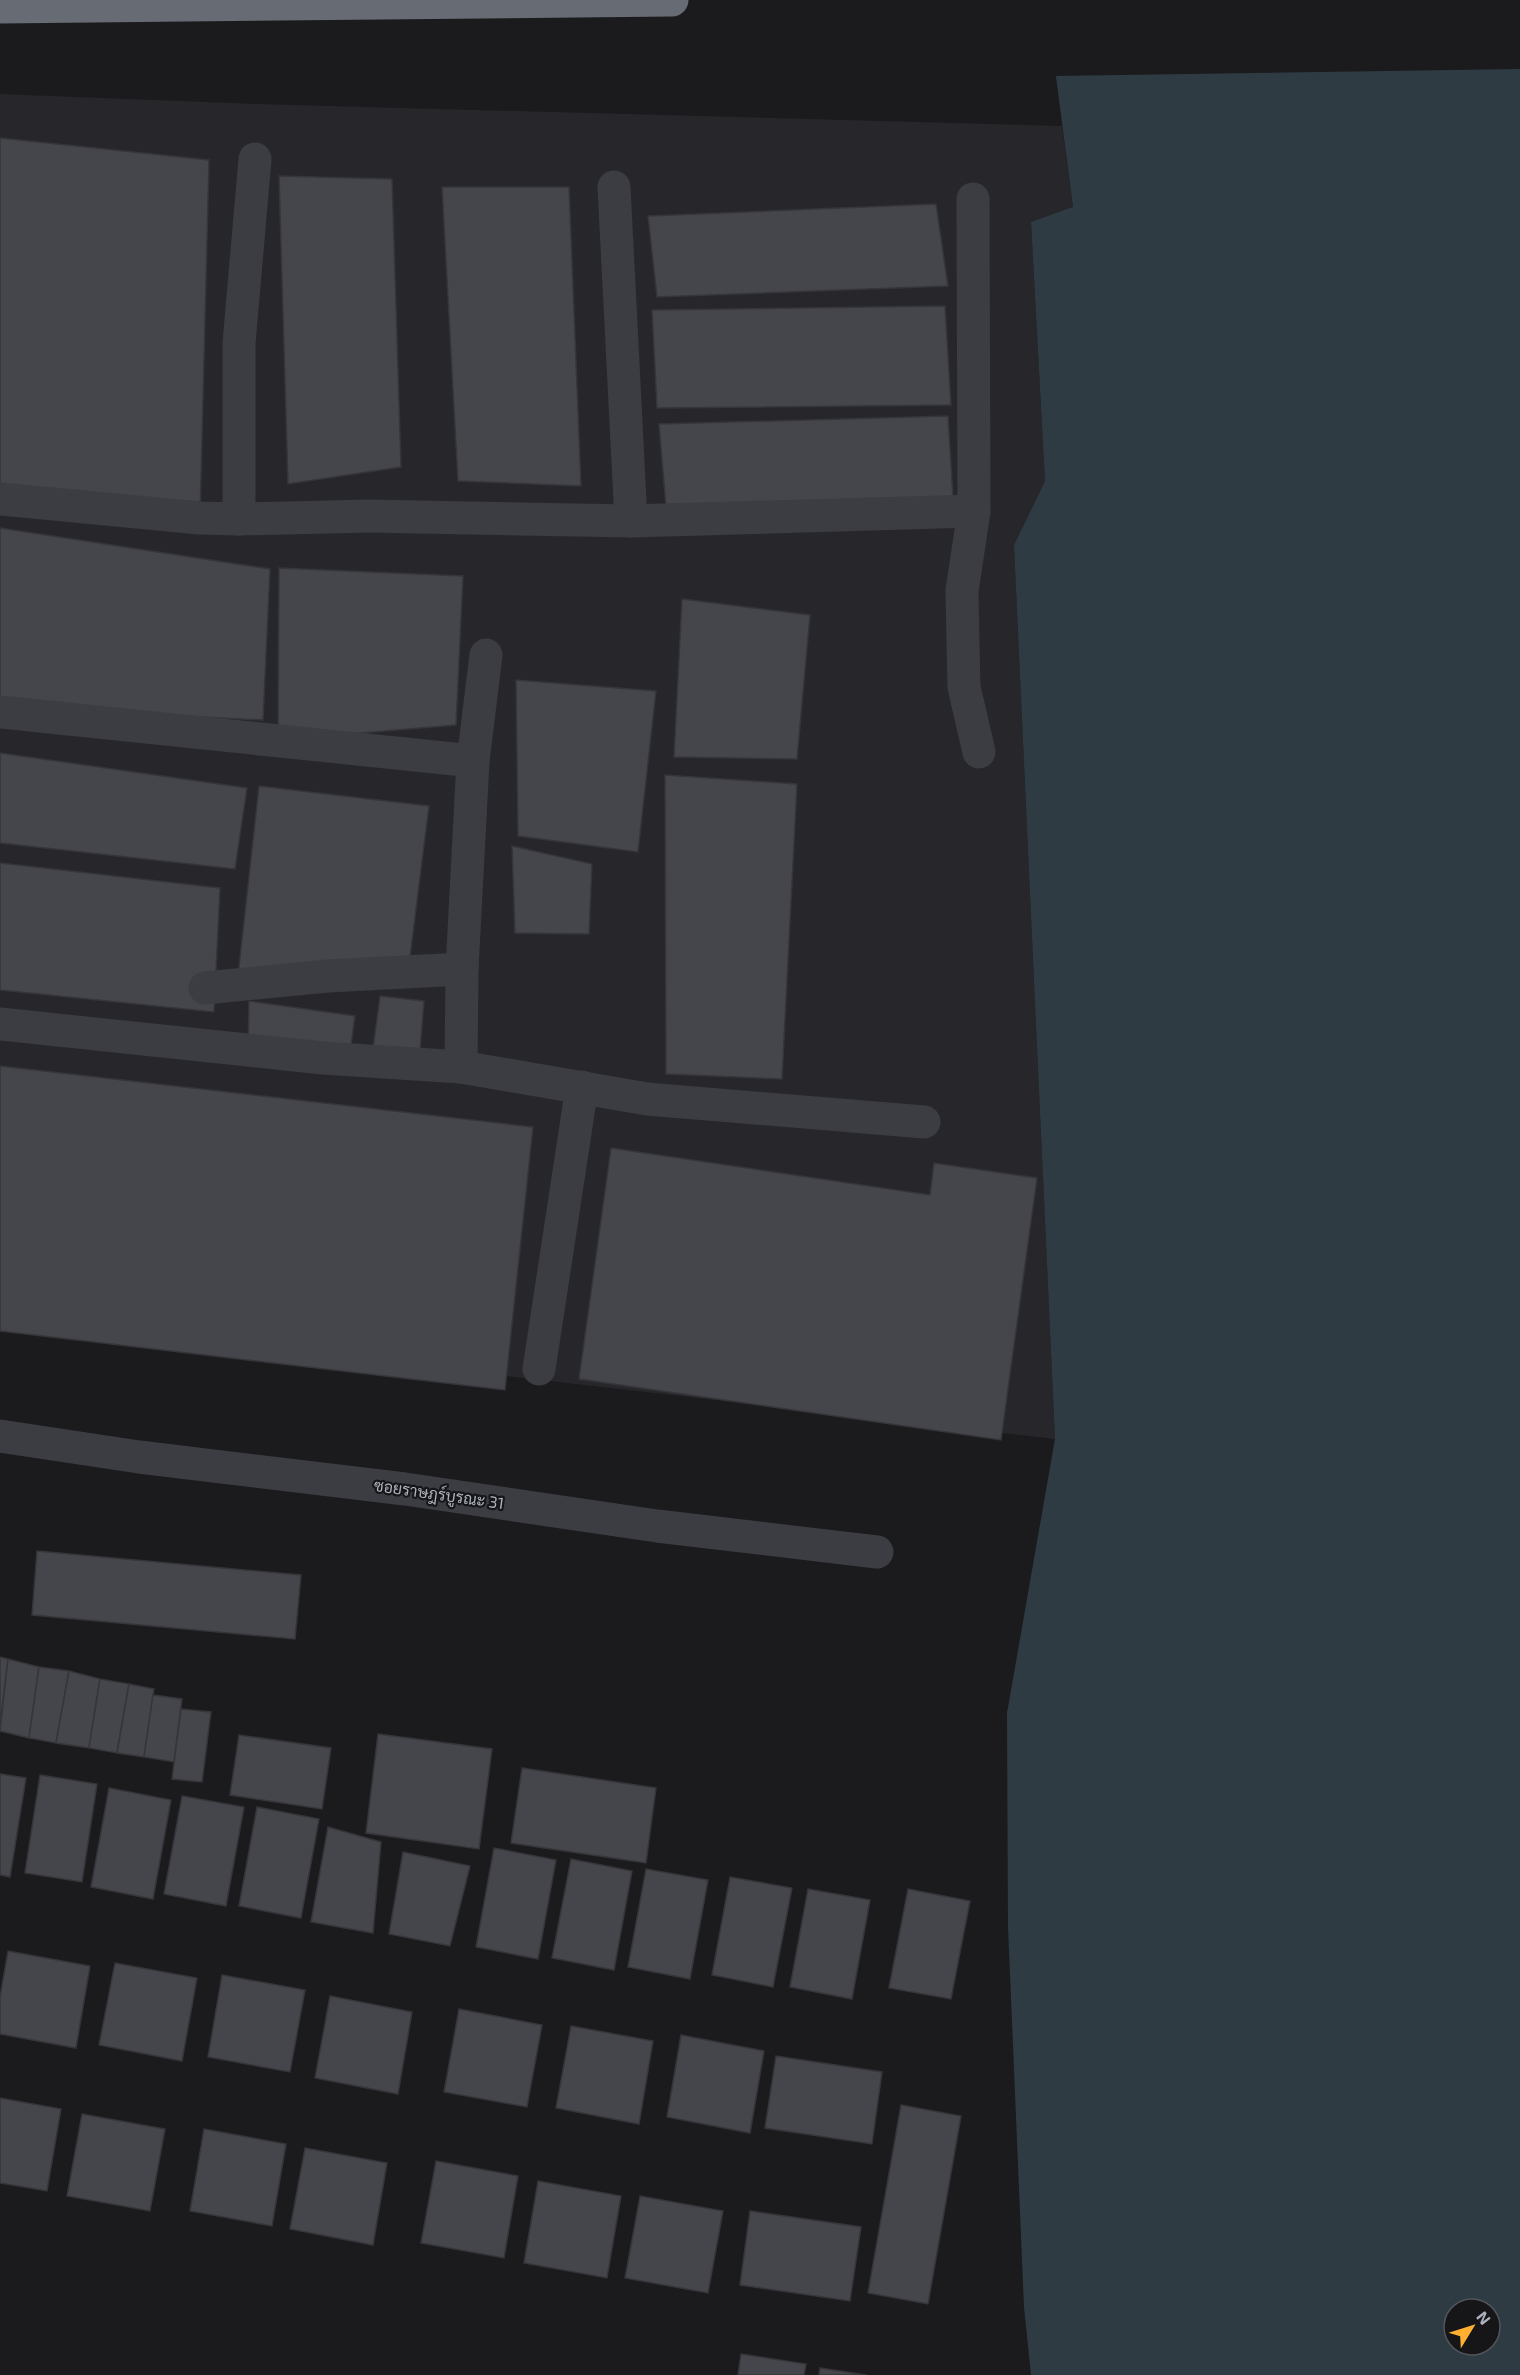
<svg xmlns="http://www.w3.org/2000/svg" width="1520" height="2375" font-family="'Exo 2',Sarabun,sans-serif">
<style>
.built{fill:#27272b}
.water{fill:#2f3b43;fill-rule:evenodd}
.pier{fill:#1b1b1d}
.building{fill:#45464b;stroke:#35353a;stroke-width:1.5}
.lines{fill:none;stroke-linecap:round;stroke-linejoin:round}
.minor{stroke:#3b3d43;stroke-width:33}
.highway{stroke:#676b74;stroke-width:33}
.labels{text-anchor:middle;stroke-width:4.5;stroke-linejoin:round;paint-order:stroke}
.street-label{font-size:16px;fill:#adb3be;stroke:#161619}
</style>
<rect width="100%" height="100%" fill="#1b1b1d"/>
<!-- built -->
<path class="built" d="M0,94L258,104L1062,126L1073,208L1031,223L1045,481L1014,545L1055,1439L0,1318Z"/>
<!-- water -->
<path class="water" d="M1520,0V2375H1031L1024,2307L1008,1927L1007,1713L1055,1439L1014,545L1045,481L1031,222L1073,207L1055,69ZM1454,2309H1490V2345H1454Z"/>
<!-- pier -->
<path class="pier" d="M1042,0H1520V69L1053,76Z"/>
<!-- building -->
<g class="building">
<path d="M0,138L209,160L200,518L0,498Z"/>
<path d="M279,176L392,179L401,467L288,484Z"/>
<path d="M442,187H569L581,486L458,481Z"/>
<path d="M936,204L948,286L657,297L648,216Z"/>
<path d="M945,306L951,405L657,408L652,310Z"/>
<path d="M948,416L953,497L666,507L659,424Z"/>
<path d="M0,528L270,569L263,720L0,707Z"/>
<path d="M279,568L463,576L456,725L278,740Z"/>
<path d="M682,599L810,615L797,759L674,757Z"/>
<path d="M516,680L656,691L638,852L518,836Z"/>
<path d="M0,753L247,788L235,869L0,843Z"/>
<path d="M665,775L797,784L782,1079L666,1074Z"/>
<path d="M259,786L429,806L410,957L238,976Z"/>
<path d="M512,846L592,864L589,934L515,933Z"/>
<path d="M0,863L220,888L214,1012L0,990Z"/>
<path d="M380,996L424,1001L419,1064H371Z"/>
<path d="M249,1001L355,1016L349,1060L248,1047Z"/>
<path d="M0,1066L533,1127L505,1390L0,1331Z"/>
<path d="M611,1148L930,1195L934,1163L1037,1178L1001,1440L579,1379Z"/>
<path d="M37,1551L301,1575L295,1639L32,1615Z"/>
<path d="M0,1657L8,1659L0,1726Z"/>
<path d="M8,1659L39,1667L29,1738L0,1731Z"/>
<path d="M39,1667L69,1671L56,1743L29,1738Z"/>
<path d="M69,1671L100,1679L89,1748L56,1743Z"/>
<path d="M100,1679L129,1684L117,1753L89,1748Z"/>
<path d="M129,1684L154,1689L144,1757L117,1753Z"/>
<path d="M153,1695L182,1699L174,1762L144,1757Z"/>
<path d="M181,1709L211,1712L202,1782L172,1779Z"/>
<path d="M378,1734L492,1749L479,1849L366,1833Z"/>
<path d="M239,1735L331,1748L322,1809L230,1795Z"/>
<path d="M522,1768L656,1788L646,1863L511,1843Z"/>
<path d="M0,1774L26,1778L10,1877L0,1875Z"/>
<path d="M40,1775L97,1784L82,1882L25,1873Z"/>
<path d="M109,1788L171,1800L153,1899L91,1887Z"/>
<path d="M182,1796L244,1807L226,1906L164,1894Z"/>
<path d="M257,1807L319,1819L301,1918L239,1906Z"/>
<path d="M328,1827L381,1842L373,1933L311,1922Z"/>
<path d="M494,1848L556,1860L538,1959L476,1947Z"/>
<path d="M403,1852L470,1866L450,1946L389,1934Z"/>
<path d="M571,1859L632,1871L614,1970L552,1958Z"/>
<path d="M646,1869L708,1880L690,1979L628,1967Z"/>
<path d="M730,1877L792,1888L773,1987L712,1975Z"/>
<path d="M808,1889L870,1900L852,1999L790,1987Z"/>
<path d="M908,1889L970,1901L951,1999L889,1988Z"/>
<path d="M8,1951L90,1966L76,2048L0,2034V1997Z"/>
<path d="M115,1963L197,1978L182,2061L99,2045Z"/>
<path d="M222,1975L305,1990L290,2072L208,2057Z"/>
<path d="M330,1996L412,2012L398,2094L315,2078Z"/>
<path d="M459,2009L542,2025L527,2107L444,2092Z"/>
<path d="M571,2026L653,2041L639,2124L556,2108Z"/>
<path d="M681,2035L764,2051L750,2133L667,2117Z"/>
<path d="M776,2056L882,2072L872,2144L765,2128Z"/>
<path d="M0,2098L61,2109L47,2191L0,2183Z"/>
<path d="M901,2105L961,2116L928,2304L868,2293Z"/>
<path d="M82,2114L165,2129L150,2211L67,2196Z"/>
<path d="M204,2129L286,2144L272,2226L190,2211Z"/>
<path d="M305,2148L387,2163L373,2245L290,2229Z"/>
<path d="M436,2161L518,2176L504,2258L421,2243Z"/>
<path d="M538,2181L621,2196L607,2278L524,2263Z"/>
<path d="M640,2196L723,2211L708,2293L625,2278Z"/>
<path d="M750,2211L861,2227L850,2301L740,2285Z"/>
<path d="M741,2354L806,2364L804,2375H738Z"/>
<path d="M820,2368L866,2375H819Z"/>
</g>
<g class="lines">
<!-- minor -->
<g class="minor">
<path d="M614,187L631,521"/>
<path d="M973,199L974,511L962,591L963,641L964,687L979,752"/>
<path d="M0,499L200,518L239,519L368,516L631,521L974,511"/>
<path d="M239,519V343L255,159"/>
<path d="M0,712L473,761L462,969L461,1067L323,1058L0,1024"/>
<path d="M473,761L486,655"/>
<path d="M205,988L328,976L462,969"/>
<path d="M461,1067L647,1099L924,1122"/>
<path d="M539,1369L582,1087"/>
<path d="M0,1436L139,1457L405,1489L657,1526L877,1552"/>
</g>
<!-- highway -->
<path class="highway" d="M0,7L672,0"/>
</g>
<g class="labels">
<!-- street labels -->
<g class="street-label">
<text transform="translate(439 1494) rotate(8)" y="6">ซอยราษฎร์บูรณะ 31</text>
</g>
</g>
<!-- north arrow -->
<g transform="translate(1472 2327) rotate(52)"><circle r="28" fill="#161619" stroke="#52555b" stroke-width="1.5"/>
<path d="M0-4.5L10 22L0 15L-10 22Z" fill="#ffb031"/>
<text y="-9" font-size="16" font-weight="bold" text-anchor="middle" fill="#adb3be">N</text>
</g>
</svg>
